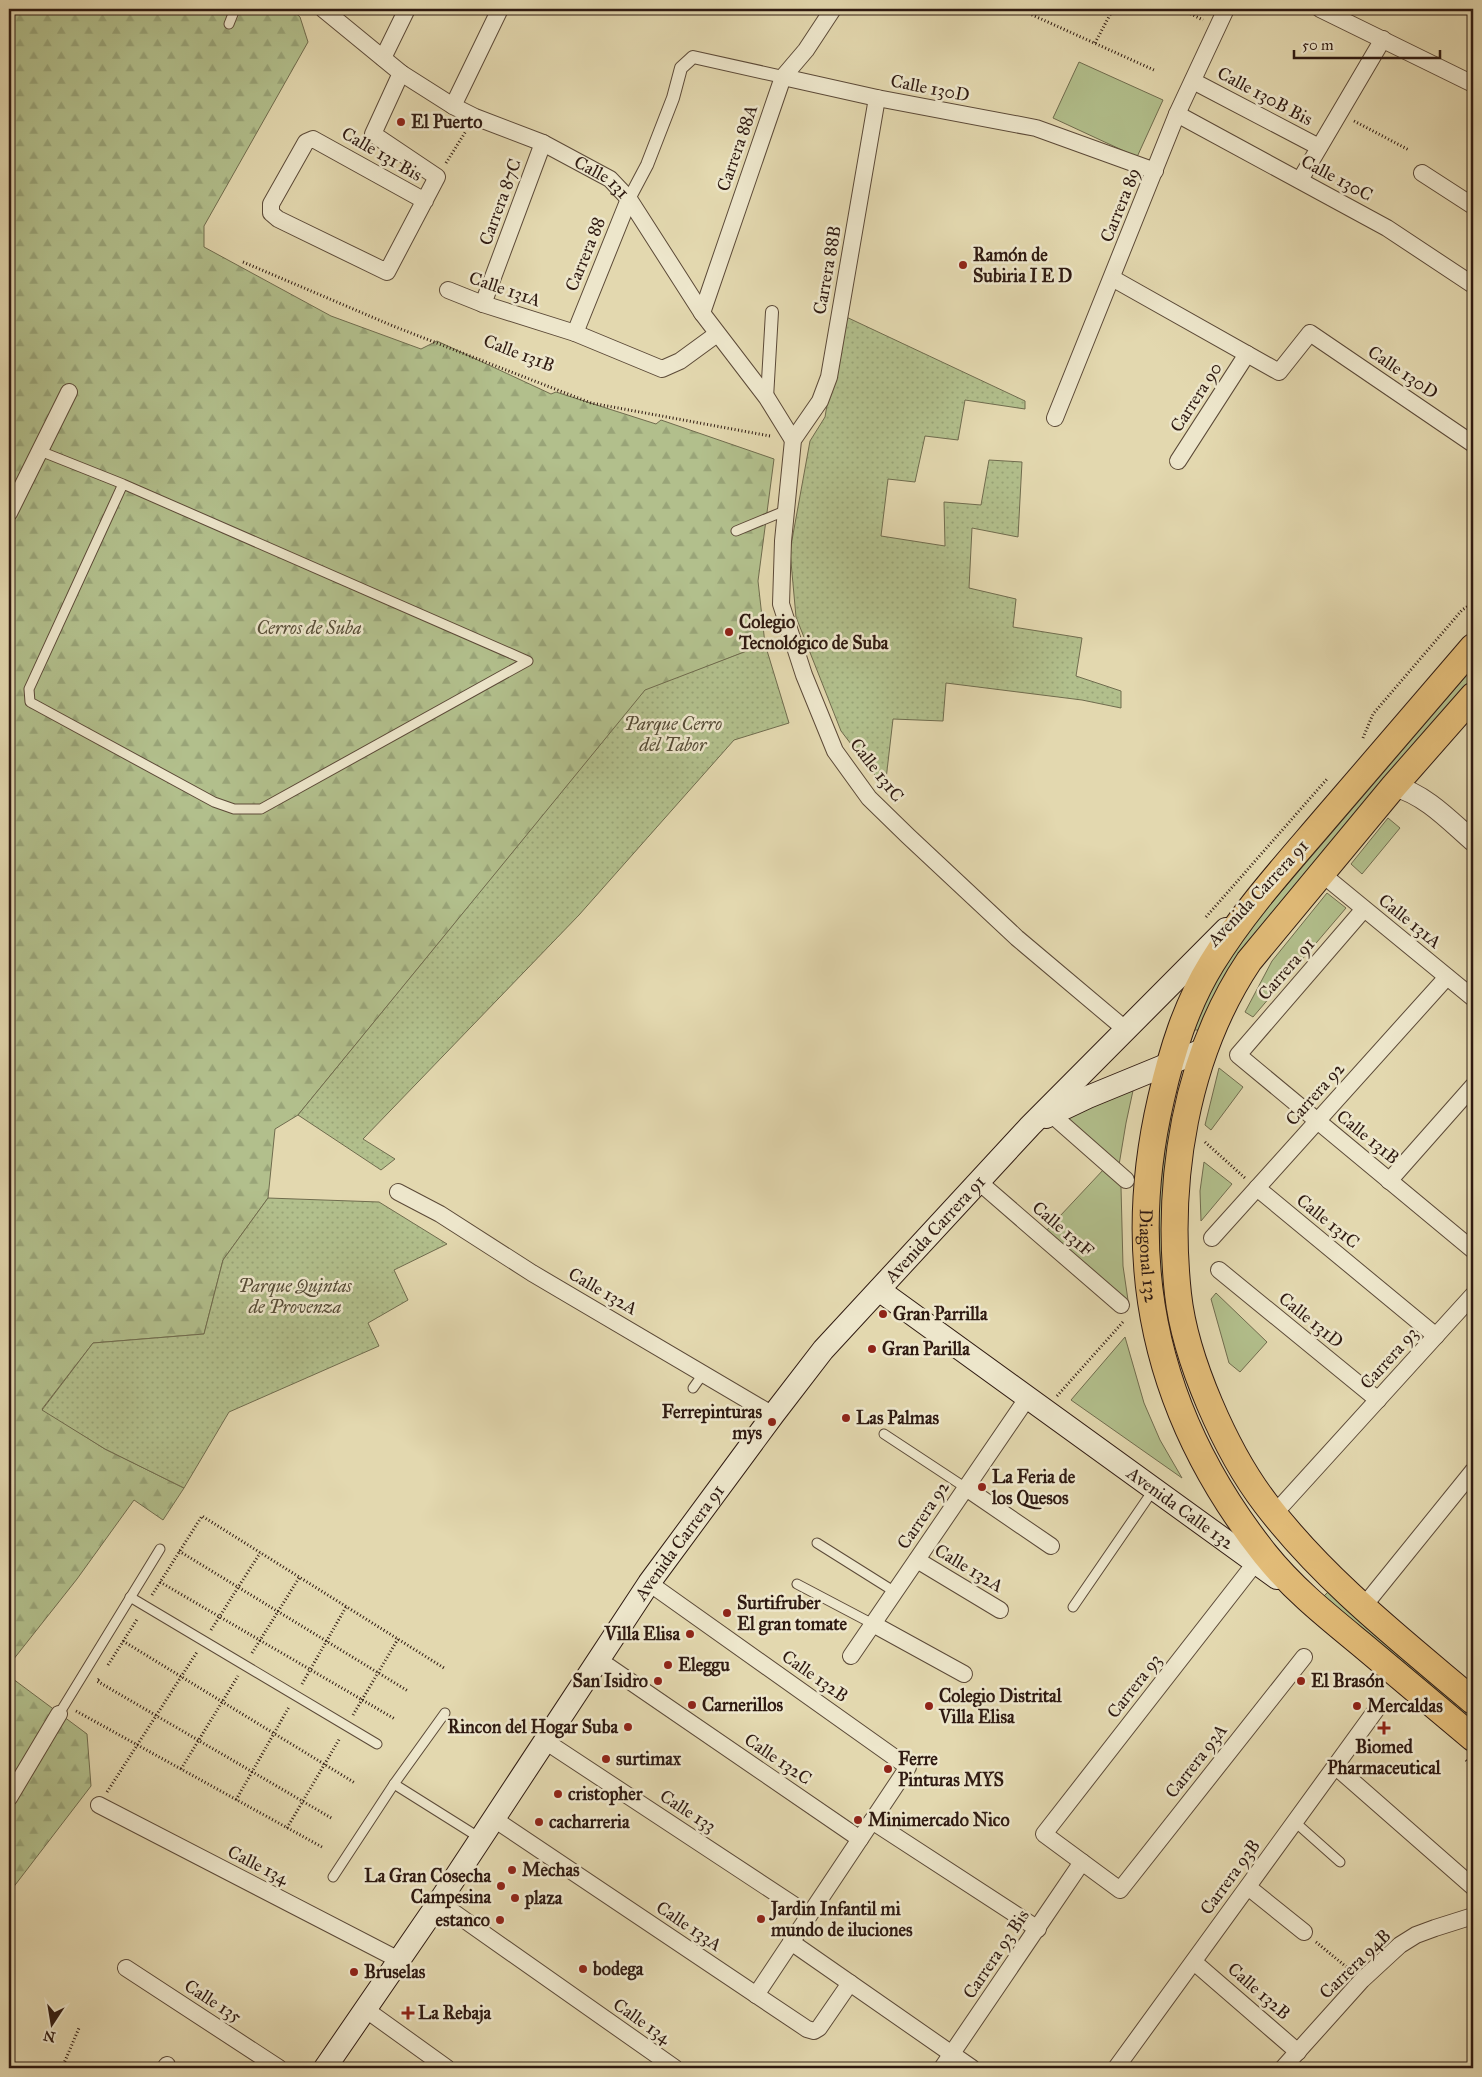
<svg xmlns="http://www.w3.org/2000/svg" width="1482" height="2077" font-family="'IM FELL Great Primer',serif">
<style>
.grass{fill:#b2bf8c;stroke:#706c4e}
.forest{fill:url(#forest-firs);stroke:#706c4e}
.park{fill:url(#park-dots);stroke:#706c4e}
.lines{fill:none;stroke-linecap:round;stroke-linejoin:round}
.service-casing{stroke:#5c4a38;stroke-width:11}
.pedestrian-casing{stroke:#5c4a38;stroke-width:14}
.minor-casing{stroke:#5c4a38;stroke-width:18}
.tertiary-casing{stroke:#5c4a38;stroke-width:22}
.secondary-casing{stroke:#2f1a11;stroke-width:24}
.primary-casing{stroke:#2f1a11;stroke-width:28}
.path{stroke:#2f1a11;stroke-width:3;stroke-dasharray:1 2.5;stroke-linecap:butt}
.service{stroke:#ede6cb;stroke-width:9}
.pedestrian{stroke:#ede6cb;stroke-width:12}
.minor{stroke:#ede6cb;stroke-width:16}
.tertiary{stroke:#ede6cb;stroke-width:20}
.secondary{stroke:#ede6cb;stroke-width:22}
.primary{stroke:#e2bc78;stroke-width:26}
.poi-dot{fill:#8f2418;stroke:#ede6cb;stroke-width:2}
.labels{text-anchor:middle;stroke-width:5;stroke-linejoin:round;paint-order:stroke}
.street-label{font-size:18px;fill:#2f1a11;stroke:#ede6cb}
.poi-label{font-size:18px;font-weight:bold;fill:#2f1a11;stroke:#ede6cb;text-anchor:start}
.park-label{font-size:18px;font-style:italic;fill:#564c36;stroke:#ede6cb}
</style>
<defs>
<pattern id="forest-firs" width="22" height="20" patternUnits="userSpaceOnUse" patternTransform="scale(1.25)"><rect width="22" height="20" fill="#b2bf8c"/><path d="M5 1l3.5 6h-7zM16 11l3.5 6h-7z" fill="#99a478"/></pattern>
<pattern id="park-dots" width="8" height="8" patternUnits="userSpaceOnUse" patternTransform="scale(1.25)"><rect width="8" height="8" fill="#b2bf8c"/><path d="M2 2h.1M6 6h.1" fill="none" stroke="#99a478" stroke-width="1.8" stroke-linecap="round"/></pattern>
</defs>
<rect width="100%" height="100%" fill="#e3d8af"/>
<filter id="stains"><feTurbulence type="fractalNoise" baseFrequency=".004" numOctaves="4"/><feColorMatrix values="0 0 0 0 .2 0 0 0 0 .09 0 0 0 0 .02 0 0 0 .5 -.17"/></filter>
<radialGradient id="worn" r=".72"><stop offset=".6" stop-color="#630" stop-opacity="0"/><stop offset="1" stop-color="#630" stop-opacity=".3"/></radialGradient>
<!-- grass -->
<g class="grass">
<path d="M1079,62L1163,100L1137,157L1053,118Z"/>
<path d="M1473,668V678L1263,924L1200,1030H1193C1210,987 1230,956 1257,920Z"/>
<path d="M1388,818L1400,828L1362,874L1351,864Z"/>
<path d="M1327,893L1346,908L1253,1017L1245,1012L1272,961Z"/>
<path d="M1219,1068L1243,1087L1211,1130L1205,1125Z"/>
<path d="M1134,1086L1126,1123L1119,1165L1065,1117Z"/>
<path d="M1169,1115L1175,1116L1167,1289L1161,1291L1158,1202Z"/>
<path d="M1204,1162L1232,1184L1201,1221L1200,1191Z"/>
<path d="M1104,1169L1121,1187L1123,1266L1129,1307L1045,1232Z"/>
<path d="M1216,1293L1267,1342L1240,1372L1229,1363L1211,1299Z"/>
<path d="M1125,1337L1144,1403L1160,1440L1182,1478L1071,1400Z"/>
<path d="M1329,1591L1473,1714V1723L1324,1596Z"/>
</g>
<!-- forest -->
<g class="forest">
<path d="M9,9H291L300,17L308,42L204,226V247L331,316L421,349L437,341L551,394L556,392L656,424L661,420L774,459L758,581L765,644L645,691L298,1115L275,1129L268,1198L223,1260L204,1334L93,1343L42,1409L105,1449L184,1488L163,1520L134,1500L77,1579L9,1665Z"/>
<path d="M9,1676L87,1734L91,1786L9,1893Z"/>
</g>
<!-- park -->
<g class="park">
<path d="M842,315L1025,401V409L965,400L958,440L925,436L915,482L888,479L881,536L945,546L944,502L981,505L989,460L1022,462L1018,537L972,528L969,588L1016,599L1013,627L1082,638L1076,676L1121,691V708L1082,700L946,683L943,721L893,719L885,788L841,731L796,617L790,551L810,441L825,417Z"/>
<path d="M765,644L789,723L734,740L579,915L363,1139L395,1159L381,1170L298,1115L645,690Z"/>
<path d="M268,1198L379,1202L447,1244L394,1270L408,1300L368,1323L379,1346L229,1412L184,1488L105,1449L42,1410L93,1343L204,1334L223,1260Z"/>
</g>
<g class="lines">
<defs>
<g id="service">
<path d="M229,24L235,9"/>
<path d="M40,451L123,484L528,661L261,809H234L214,802L30,702L29,689L123,484"/>
<path d="M736,531L787,510"/>
<path d="M693,1388L703,1374"/>
<path d="M884,1434L966,1488"/>
<path d="M817,1543L895,1592"/>
<path d="M797,1584L873,1624"/>
<path d="M130,1597L377,1744"/>
<path d="M1073,1607L1154,1489"/>
<path d="M59,1714L160,1549"/>
<path d="M394,1784L480,1838"/>
<path d="M1295,1822L1340,1862"/>
<path d="M333,1877L394,1784L445,1713"/>
</g>
<g id="pedestrian">
<path d="M629,199L647,165L673,98L681,68L693,57L783,77"/>
<path d="M767,398L772,312"/>
</g>
<g id="minor">
<path id="s1" d="M323,9L401,73L453,106L475,117L543,143L610,179L629,199L702,313L767,398L793,440"/>
<path d="M1320,9L1473,84"/>
<path d="M383,58L407,9"/>
<path d="M401,73L373,134L437,177L387,272L278,219L271,213V204L306,142L313,139L425,201"/>
<path d="M783,77L877,98L1036,128L1155,171"/>
<path d="M1193,81L1319,147"/>
<path d="M877,98L829,377L820,401L793,440L783,541L781,604L804,675L835,751L869,798L908,836L1017,938L1125,1029"/>
<path d="M453,106L500,9"/>
<path d="M1177,114L1387,228L1473,285"/>
<path d="M1422,173L1473,206"/>
<path d="M1300,180L1383,39"/>
<path d="M1112,278L1279,372L1310,333L1473,444"/>
<path d="M448,290L483,304L575,333L662,369L680,361L717,334"/>
<path d="M483,304L543,143"/>
<path d="M702,313L783,77L806,50L833,9"/>
<path d="M575,333L629,199"/>
<path d="M1055,418L1177,114L1226,9"/>
<path d="M1178,461L1247,354"/>
<path d="M9,513L69,392"/>
<path d="M1322,874L1473,998"/>
<path d="M1364,909L1238,1055L1473,1250"/>
<path d="M1051,1114L1126,1180"/>
<path d="M1389,1181L1473,1086"/>
<path d="M979,1182L1121,1305"/>
<path d="M1257,1188L1436,1336"/>
<path d="M398,1192L440,1214L532,1273L773,1415"/>
<path d="M1212,1238L1447,977"/>
<path d="M1219,1270L1378,1400"/>
<path d="M966,1488L1051,1546"/>
<path d="M1274,1514L1473,1295"/>
<path d="M917,1560L1000,1610"/>
<path d="M1256,1562L1044,1834L1120,1890L1304,1657"/>
<path d="M649,1583L908,1767L756,1995"/>
<path d="M1363,1607L1473,1471"/>
<path d="M873,1624L964,1674"/>
<path d="M851,1656L1028,1397"/>
<path d="M599,1660L860,1839"/>
<path d="M545,1741L809,1915"/>
<path d="M1335,1766L1473,1887"/>
<path d="M9,1798L59,1714"/>
<path d="M99,1805L399,1960"/>
<path d="M494,1819L807,2029L814,2031L819,2028L850,1983"/>
<path d="M872,1821L1038,1929"/>
<path d="M1248,1887L1304,1932"/>
<path d="M439,1902L675,2068"/>
<path d="M791,1942L972,2068"/>
<path d="M1194,1962L1298,2052"/>
<path d="M126,1968L279,2068"/>
<path d="M365,2009L447,2068"/>
<path d="M165,2068L167,2065"/>
<path d="M942,2068L1082,1862"/>
<path d="M1116,2068L1376,1710"/>
<path d="M1283,2068L1362,1980L1400,1945L1416,1935L1435,1928L1473,1916"/>
</g>
<path id="tertiary" d="M1394,786C1426,795 1449,820 1473,841"/>
<g id="secondary">
<path d="M1046,1117L1088,1097L1205,1049"/>
<path id="s2" d="M879,1290L1277,1578"/>
<path id="s3" d="M325,2068L439,1902L649,1583L773,1415L823,1350L1030,1126L1226,929"/>
</g>
<g id="primary">
<path id="s4" d="M1473,647C1424,704 1375,761 1326,818C1286,865 1244,911 1212,963C1186,1005 1172,1051 1161,1099C1122,1267 1158,1419 1265,1554C1293,1589 1327,1616 1361,1644C1398,1675 1436,1707 1473,1738"/>
<path d="M1473,696L1394,786L1249,961C1185,1057 1166,1181 1178,1294C1185,1359 1226,1452 1266,1504C1324,1580 1401,1640 1473,1701"/>
</g>
</defs>
<!-- service casing -->
<use href="#service" class="service-casing"/>
<!-- pedestrian casing -->
<use href="#pedestrian" class="pedestrian-casing"/>
<!-- minor casing -->
<use href="#minor" class="minor-casing"/>
<!-- tertiary casing -->
<use href="#tertiary" class="tertiary-casing"/>
<!-- secondary casing -->
<use href="#secondary" class="secondary-casing"/>
<!-- primary casing -->
<use href="#primary" class="primary-casing"/>
<!-- path -->
<g class="path">
<path d="M1019,9L1154,70"/>
<path d="M1181,9L1203,20"/>
<path d="M1095,43L1113,9"/>
<path d="M1354,121L1409,150"/>
<path d="M446,163L466,131"/>
<path d="M243,262L393,326L591,403L770,436"/>
<path d="M1363,738L1373,714L1462,610L1473,603"/>
<path d="M1206,917L1327,779"/>
<path d="M1205,1142L1245,1178"/>
<path d="M1057,1396L1123,1322"/>
<path d="M179,1551L408,1691"/>
<path d="M160,1582L395,1719"/>
<path d="M152,1595L202,1516L444,1668"/>
<path d="M211,1630L260,1553"/>
<path d="M123,1641L355,1783"/>
<path d="M252,1653L299,1578"/>
<path d="M108,1665L138,1618"/>
<path d="M99,1679L97,1681L333,1819"/>
<path d="M302,1684L346,1607"/>
<path d="M76,1711L322,1847"/>
<path d="M353,1715L398,1639"/>
<path d="M1466,1760L1473,1767"/>
<path d="M181,1769L238,1676"/>
<path d="M107,1792L197,1652"/>
<path d="M236,1800L289,1707"/>
<path d="M287,1828L340,1738"/>
<path d="M1316,1942L1350,1970"/>
<path d="M62,2068L79,2028"/>
</g>
<!-- service -->
<use href="#service" class="service"/>
<!-- pedestrian -->
<use href="#pedestrian" class="pedestrian"/>
<!-- minor -->
<use href="#minor" class="minor"/>
<!-- tertiary -->
<use href="#tertiary" class="tertiary"/>
<!-- secondary -->
<use href="#secondary" class="secondary"/>
<!-- primary -->
<use href="#primary" class="primary"/>
</g>
<!-- markers -->
<g class="poi-dot">
<circle cx="401" cy="122" r="5"/>
<circle cx="963" cy="265" r="5"/>
<circle cx="729" cy="632" r="5"/>
<circle cx="883" cy="1314" r="5"/>
<circle cx="872" cy="1349" r="5"/>
<circle cx="846" cy="1418" r="5"/>
<circle cx="772" cy="1422" r="5"/>
<circle cx="982" cy="1487" r="5"/>
<circle cx="727" cy="1613" r="5"/>
<circle cx="690" cy="1634" r="5"/>
<circle cx="668" cy="1665" r="5"/>
<circle cx="658" cy="1681" r="5"/>
<circle cx="1301" cy="1681" r="5"/>
<circle cx="692" cy="1705" r="5"/>
<circle cx="929" cy="1706" r="5"/>
<circle cx="1357" cy="1706" r="5"/>
<circle cx="628" cy="1727" r="5"/>
<path d="M1381.5 1720.5h5v5h5v5h-5v5h-5v-5h-5v-5h5z"/>
<circle cx="606" cy="1759" r="5"/>
<circle cx="888" cy="1769" r="5"/>
<circle cx="558" cy="1794" r="5"/>
<circle cx="858" cy="1820" r="5"/>
<circle cx="539" cy="1822" r="5"/>
<circle cx="512" cy="1870" r="5"/>
<circle cx="501" cy="1886" r="5"/>
<circle cx="515" cy="1898" r="5"/>
<circle cx="761" cy="1919" r="5"/>
<circle cx="500" cy="1920" r="5"/>
<circle cx="583" cy="1969" r="5"/>
<circle cx="354" cy="1972" r="5"/>
<path d="M405.5 2005.5h5v5h5v5h-5v5h-5v-5h-5v-5h5z"/>
</g>
<g class="labels">
<!-- street labels -->
<g class="street-label">
<text transform="translate(930 88) rotate(11)" y="6">Calle 130D</text>
<text transform="translate(1265 96) rotate(28)" y="6">Calle 130B Bis</text>
<text transform="translate(737 148) rotate(-71)" y="6">Carrera 88A</text>
<text transform="translate(382 154) rotate(30)" y="6">Calle 131 Bis</text>
<text transform="translate(1337 178) rotate(28)" y="6">Calle 130C</text>
<text dy="6" stroke="none"><textPath href="#s1" startOffset="328">Calle 131</textPath></text>
<text transform="translate(500 202) rotate(-70)" y="6">Carrera 87C</text>
<text transform="translate(1120 205) rotate(-68)" y="6">Carrera 89</text>
<text transform="translate(585 254) rotate(-68)" y="6">Carrera 88</text>
<text transform="translate(827 270) rotate(-80)" y="6">Carrera 88B</text>
<text transform="translate(505 289) rotate(19)" y="6">Calle 131A</text>
<text transform="translate(519 353) rotate(21)" y="6">Calle 131B</text>
<text transform="translate(1403 372) rotate(34)" y="6">Calle 130D</text>
<text transform="translate(1196 397) rotate(-57)" y="6">Carrera 90</text>
<text transform="translate(877 770) rotate(52)" y="6">Calle 131C</text>
<text transform="translate(1258 893) rotate(-47)" y="6">Avenida Carrera 91</text>
<text transform="translate(1410 921) rotate(39)" y="6">Calle 131A</text>
<text transform="translate(1286 969) rotate(-49)" y="6">Carrera 91</text>
<text transform="translate(1315 1094) rotate(-48)" y="6">Carrera 92</text>
<text transform="translate(1368 1137) rotate(39)" y="6">Calle 131B</text>
<text transform="translate(1328 1221) rotate(39)" y="6">Calle 131C</text>
<text dy="6" stroke="none"><textPath href="#s3" startOffset="1039">Avenida Carrera 91</textPath></text>
<text transform="translate(1063 1229) rotate(41)" y="6">Calle 131F</text>
<text dy="6" stroke="none"><textPath href="#s4" startOffset="714">Diagonal 132</textPath></text>
<text transform="translate(603 1291) rotate(30)" y="6">Calle 132A</text>
<text transform="translate(1311 1320) rotate(39)" y="6">Calle 131D</text>
<text transform="translate(1389 1358) rotate(-48)" y="6">Carrera 93</text>
<text dy="6" stroke="none"><textPath href="#s2" startOffset="372">Avenida Calle 132</textPath></text>
<text transform="translate(923 1515) rotate(-56)" y="6">Carrera 92</text>
<text dy="6" stroke="none"><textPath href="#s3" startOffset="634">Avenida Carrera 91</textPath></text>
<text transform="translate(969 1568) rotate(31)" y="6">Calle 132A</text>
<text transform="translate(815 1676) rotate(35)" y="6">Calle 132B</text>
<text transform="translate(1134 1686) rotate(-52)" y="6">Carrera 93</text>
<text transform="translate(778 1759) rotate(34)" y="6">Calle 132C</text>
<text transform="translate(1196 1761) rotate(-52)" y="6">Carrera 93A</text>
<text transform="translate(688 1811) rotate(33)" y="6">Calle 133</text>
<text transform="translate(258 1865) rotate(27)" y="6">Calle 134</text>
<text transform="translate(1230 1877) rotate(-54)" y="6">Carrera 93B</text>
<text transform="translate(689 1926) rotate(34)" y="6">Calle 133A</text>
<text transform="translate(996 1954) rotate(-56)" y="6">Carrera 93 Bis</text>
<text transform="translate(1355 1964) rotate(-44)" y="6">Carrera 94B</text>
<text transform="translate(1259 1991) rotate(41)" y="6">Calle 132B</text>
<text transform="translate(213 2001) rotate(33)" y="6">Calle 135</text>
<text transform="translate(642 2021) rotate(35)" y="6">Calle 134</text>
</g>
<!-- poi labels -->
<g class="poi-label">
<text x="411" y="128">El Puerto</text>
<text x="973" y="261">Ramón de<tspan x="973" dy="21">Subiria I E D</tspan></text>
<text x="739" y="628">Colegio<tspan x="739" dy="21">Tecnológico de Suba</tspan></text>
<text x="893" y="1320">Gran Parrilla</text>
<text x="882" y="1355">Gran Parilla</text>
<text x="762" y="1418" text-anchor="end">Ferrepinturas<tspan x="762" dy="21">mys</tspan></text>
<text x="856" y="1424">Las Palmas</text>
<text x="992" y="1483">La Feria de<tspan x="992" dy="21">los Quesos</tspan></text>
<text x="737" y="1609">Surtifruber<tspan x="737" dy="21">El gran tomate</tspan></text>
<text x="680" y="1640" text-anchor="end">Villa Elisa</text>
<text x="678" y="1671">Eleggu</text>
<text x="648" y="1687" text-anchor="end">San Isidro</text>
<text x="1311" y="1687">El Brasón</text>
<text x="939" y="1702">Colegio Distrital<tspan x="939" dy="21">Villa Elisa</tspan></text>
<text x="702" y="1711">Carnerillos</text>
<text x="1367" y="1712">Mercaldas</text>
<text x="618" y="1733" text-anchor="end">Rincon del Hogar Suba</text>
<text x="1384" y="1753" text-anchor="middle">Biomed<tspan x="1384" dy="21">Pharmaceutical</tspan></text>
<text x="616" y="1765">surtimax</text>
<text x="898" y="1765">Ferre<tspan x="898" dy="21">Pinturas MYS</tspan></text>
<text x="568" y="1800">cristopher</text>
<text x="868" y="1826">Minimercado Nico</text>
<text x="549" y="1828">cacharreria</text>
<text x="522" y="1876">Mechas</text>
<text x="491" y="1882" text-anchor="end">La Gran Cosecha<tspan x="491" dy="21">Campesina</tspan></text>
<text x="525" y="1904">plaza</text>
<text x="771" y="1915">Jardin Infantil mi<tspan x="771" dy="21">mundo de iluciones</tspan></text>
<text x="490" y="1926" text-anchor="end">estanco</text>
<text x="593" y="1975">bodega</text>
<text x="364" y="1978">Bruselas</text>
<text x="418" y="2019">La Rebaja</text>
</g>
<!-- park labels -->
<g class="park-label">
<text x="309" y="634">Cerros de Suba</text>
<text x="673" y="730">Parque Cerro<tspan x="673" dy="21">del Tabor</tspan></text>
<text x="295" y="1292">Parque Quintas<tspan x="295" dy="21">de Provenza</tspan></text>
</g>
</g>
<!-- margin -->
<rect width="1482" height="2077" fill="none" stroke="#e3d8af" stroke-width="30"/>
<rect x="10" y="10" width="1462" height="2057" fill="none" stroke="#2f1a11" stroke-width="2.5"/>
<rect x="15" y="15" width="1452" height="2047" fill="none" stroke="#2f1a11"/>
<!-- north arrow -->
<g transform="translate(52 2024) rotate(192)" stroke="#ede6cb" stroke-width="4" paint-order="stroke">
<path d="M0-4L9 19L0 12L-9 19Z" fill="#2f1a11"/>
<text y="-8" font-size="14" font-weight="bold" text-anchor="middle" fill="#2f1a11">N</text>
</g>
<!-- scale -->
<path d="M1294 50v8h146v-8" fill="none" stroke="#2f1a11" stroke-width="2.5"/>
<text x="1302" y="50" font-size="15" fill="#2f1a11" stroke="#ede6cb" stroke-width="4" paint-order="stroke">50 m</text>
<rect width="100%" height="100%" filter="url(#stains)"/>
<rect width="100%" height="100%" fill="url(#worn)"/>
</svg>
